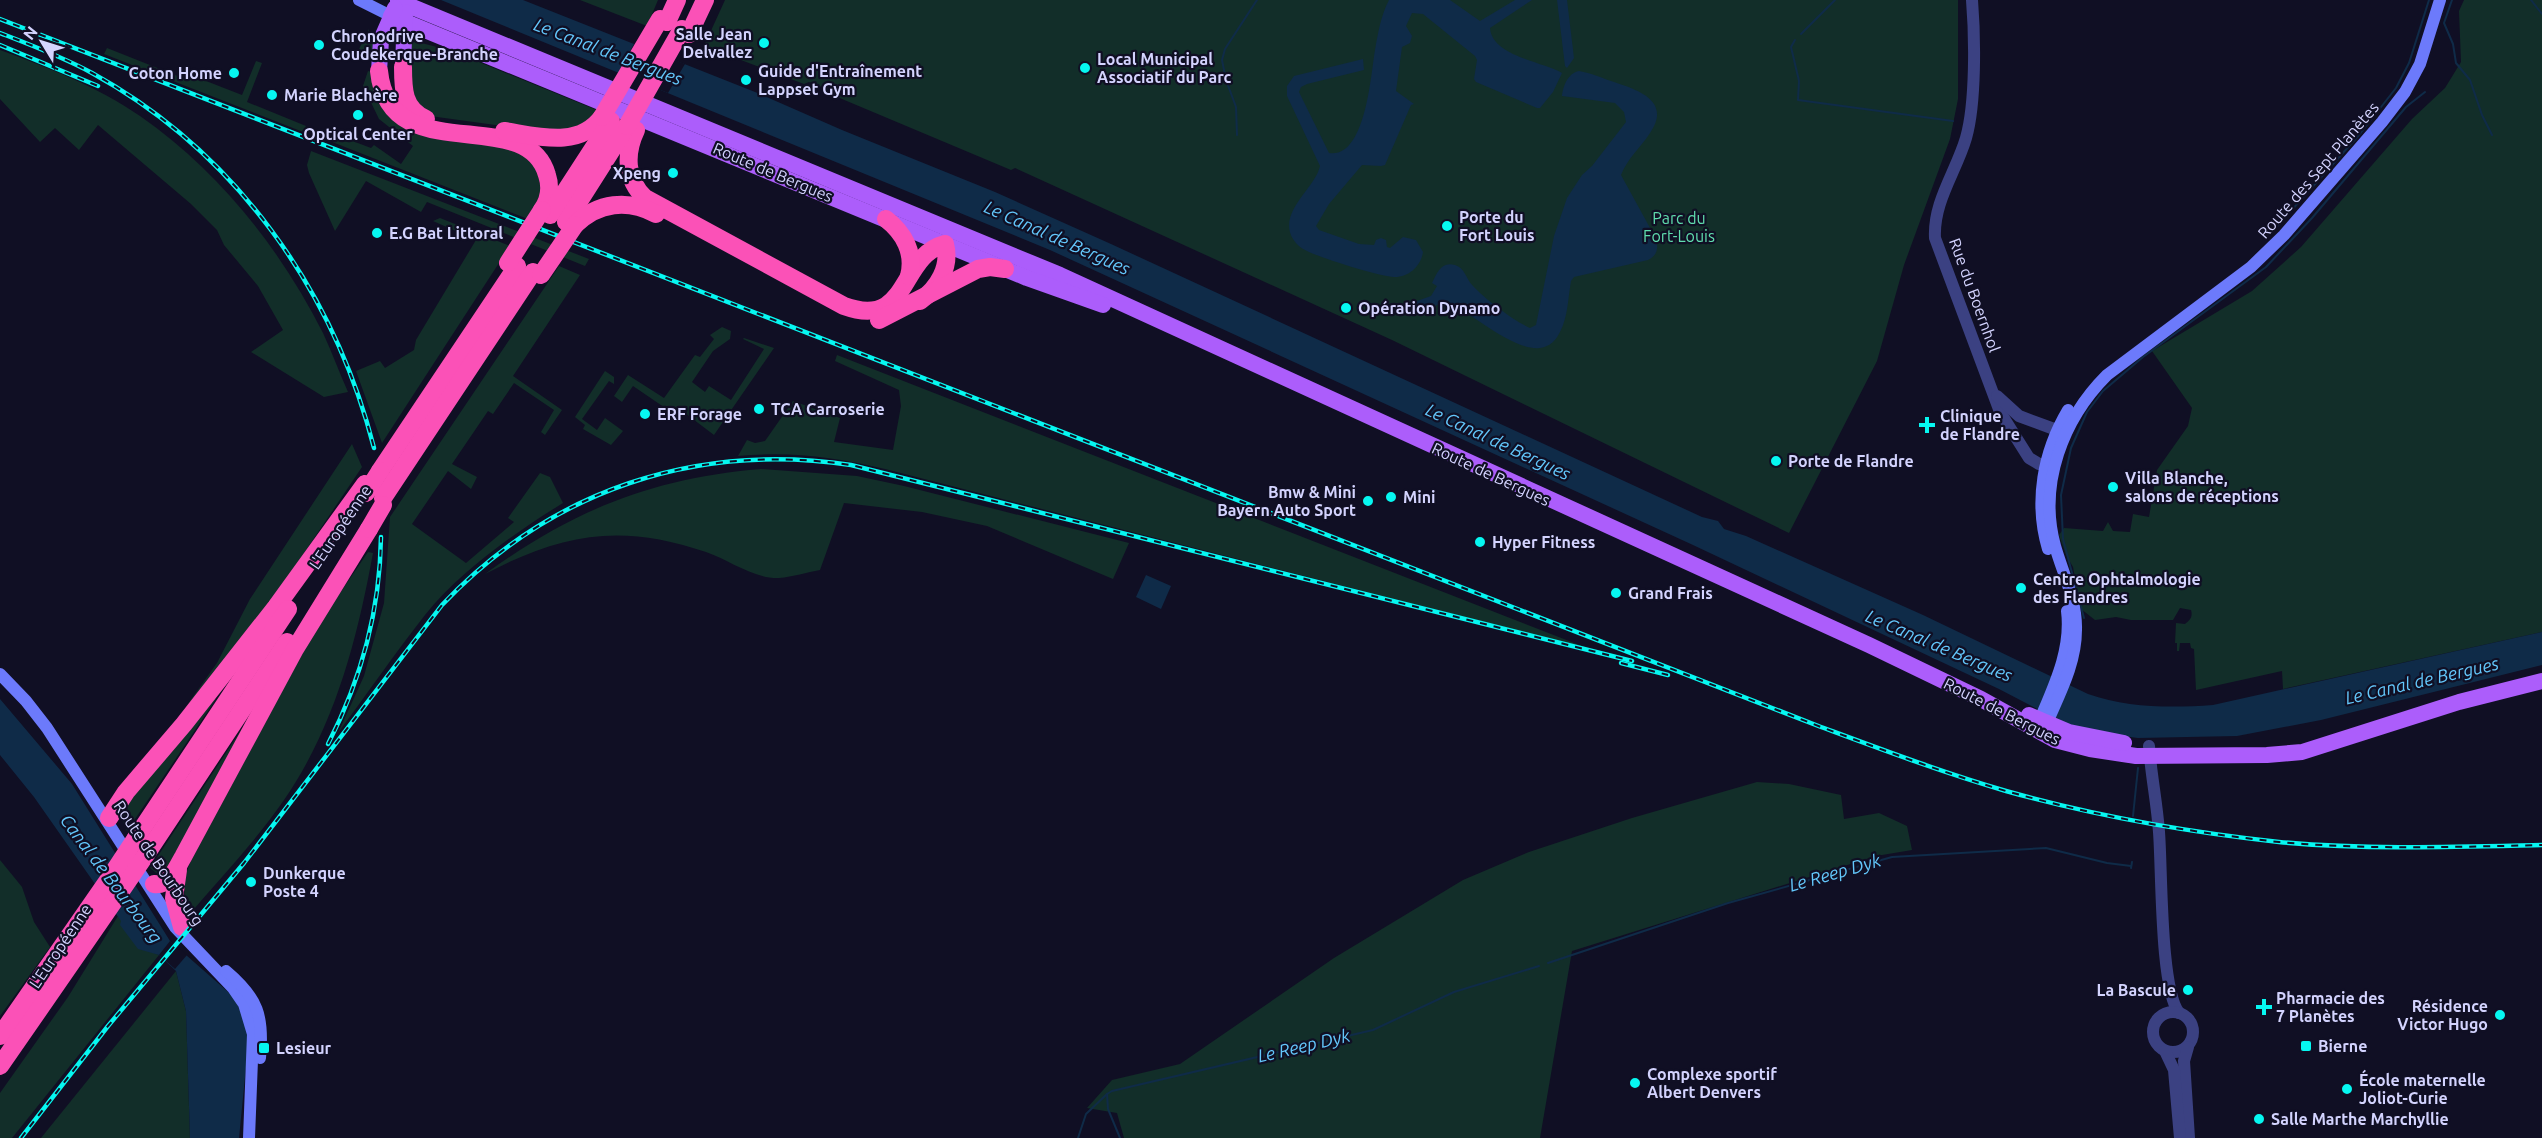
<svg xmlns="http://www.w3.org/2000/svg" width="2542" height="1138" font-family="Ubuntu,sans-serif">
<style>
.green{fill:#122e29}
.water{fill:#0f2b48}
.pier{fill:#100f24}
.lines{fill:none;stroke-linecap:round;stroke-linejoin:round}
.stream{stroke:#0f2b48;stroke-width:2}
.tertiary{stroke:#3b4182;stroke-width:12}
.secondary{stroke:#6c7afb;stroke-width:12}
.primary{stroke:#ac5dfb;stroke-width:16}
.motorway{stroke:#fb51b7;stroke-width:18}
.rail-casing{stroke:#06f7f1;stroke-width:4.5}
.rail{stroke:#100f24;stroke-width:2;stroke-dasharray:7;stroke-linecap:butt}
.motorway-bridge{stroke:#fb51b7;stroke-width:18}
.poi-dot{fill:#06f7f1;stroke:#100f24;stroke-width:2}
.labels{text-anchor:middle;stroke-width:4.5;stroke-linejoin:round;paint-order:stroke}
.poi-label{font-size:16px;font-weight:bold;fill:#d3d3fe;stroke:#100f24;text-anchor:start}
.street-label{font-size:16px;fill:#d3d3fe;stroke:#100f24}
.park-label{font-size:16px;fill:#60ddae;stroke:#100f24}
.water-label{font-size:18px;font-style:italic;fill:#63c7fb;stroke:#100f24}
</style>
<rect width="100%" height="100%" fill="#100f24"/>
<!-- green -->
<g class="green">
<path d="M580,0H658L647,26Z"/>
<path d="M725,0H1958V99L1950,139L1904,265L1877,361L1789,533L1392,340L1015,168L1011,170L823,91L822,87L809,82L804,84L704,46Z"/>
<path d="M2464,0H2542V632L2283,689L2282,671L2196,690L2194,649L2191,648L2190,643H2180L2179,651H2177V643H2175L2176,623L2185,624C2190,620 2193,617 2191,610L2180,608L2173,620H2131L2116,617L2095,620L2081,609L2073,567L2066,555L2059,535L2064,528L2103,531L2108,522L2113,531L2130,532L2133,514L2149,517L2157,470L2188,426L2192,408L2152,351L2252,291L2301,247L2412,119L2445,88L2461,62L2459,11Z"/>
<path d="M369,29V36L374,41L373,52L369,55L355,57Z"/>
<path d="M414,41L452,51L599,111L591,124L553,133L430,116L416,106C413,88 399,55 414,41Z"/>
<path d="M107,48L180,77L183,72L242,95L256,61L262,63L247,102L306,126L303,132L104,54Z"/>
<path d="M0,50C47,67 98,87 140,116C218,170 280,248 323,333C332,352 339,372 348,392L324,397L251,352L283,330L258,286L224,245L217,230L191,204L98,125L79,150L55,128L40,142L0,99Z"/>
<path d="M368,71L371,72L391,115L514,147L533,162L543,189L528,219L317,136L321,129L371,148L374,145L401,164L413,146L379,119L363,86Z"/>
<path d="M311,151L589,259L585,266L427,202L421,212L366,181L335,231L309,173L307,165Z"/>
<path d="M440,218L510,246L382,443L356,371L380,361L385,368L414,350L416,340L476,240L433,221Z"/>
<path d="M559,266L580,275L513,376L562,410L545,435L541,432L554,410L514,383L493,414L488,411L452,464L477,477L471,489L448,471L412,524L466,563L514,522L508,518L540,473L550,477L563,503C516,532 460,571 425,615C395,653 367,694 338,733L364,676L384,603L390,517Z"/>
<path d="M722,327L731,331L730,339L713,351L692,382L705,392L709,386L731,400L764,349L743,339L744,338L774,348L714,435L681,410L677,416L633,386L622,402L614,396L628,375L664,398L695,355L700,357L714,339L710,335Z"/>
<path d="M837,355L1587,648L885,469C833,457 791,451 738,456L747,440L755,443L765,441L793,401L840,418L834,442L893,450L901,406L899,390L835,361Z"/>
<path d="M605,371L614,377V384L609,381L582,419L597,430L605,418L623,431L611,445L583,429L585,425L575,417Z"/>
<path d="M352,444L362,467L269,605L185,708L217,663L250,599Z"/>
<path d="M761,469L857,476L904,486L1129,543L1113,579L987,526L922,512L844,503L820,570C807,572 793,577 779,578C754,579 729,560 706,552C621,523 563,533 485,574C573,510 653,478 761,469Z"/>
<path d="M368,552L373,553C357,640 335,726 284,800C256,841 220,878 188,916C183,894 182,881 191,861L316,628Z"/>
<path d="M274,680L163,878L150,868Z"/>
<path d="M211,697L216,699L127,831L119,813Z"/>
<path d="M1757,782L1789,784L1841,795L1844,819L1879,813L1907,826L1912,850L1876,856L1572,951L1540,1138H1124L1117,1113L1087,1108L1112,1080L1180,1064L1334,958L1463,880L1529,852L1632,818Z"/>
<path d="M0,860L22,887L34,922L50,947L0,1016Z"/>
<path d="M118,916L144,949L159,955L12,1138H0V1093L68,997Z"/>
<path d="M176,971L186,1011L190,1138H41Z"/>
</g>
<!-- water -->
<g class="water">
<path d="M441,0H523L755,92L842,130L995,192L1111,244L1702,517L1718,521L1724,529L1746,536L1923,615L2088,694C2128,708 2171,708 2213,705L2542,632V665L2321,720L2237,736L2138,738L2093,732L2064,723L1999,689L1693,545L1050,250Z"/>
<path d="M1389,0H1450L1480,21L1515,0H1532L1490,28C1492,56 1543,62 1562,73L1553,92L1540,108H1537L1476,82L1474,79L1477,60L1475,56L1423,14L1412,13L1406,26L1412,36L1410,43L1402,47L1396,91L1414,104L1411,105L1385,165L1381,166L1362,165L1329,204L1316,226L1319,230L1359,244L1374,245L1376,240L1381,238L1386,240L1387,247L1390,248L1403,237L1416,240L1423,252C1421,266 1409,277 1395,277C1384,278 1318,257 1307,251C1302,249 1296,244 1293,239C1277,212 1315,189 1320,166L1287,96V86L1294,76L1363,59L1364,70L1307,84L1301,87L1299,92L1329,153C1366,159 1371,73 1375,50C1378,33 1381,15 1389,0Z"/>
<path d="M1557,0H1567L1574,58L1567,68L1565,66Z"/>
<path d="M1579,71C1591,73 1602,78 1614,82C1638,90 1672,101 1650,133C1641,147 1627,159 1621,175L1655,237C1659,247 1658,255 1648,260L1574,277L1571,281C1568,298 1568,317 1560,332C1538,378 1476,312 1447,303H1441L1423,312L1414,302L1431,296L1437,286L1432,283C1437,273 1441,261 1455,265C1465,268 1466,279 1473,286C1485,299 1514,321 1530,328L1536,325L1554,236L1567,198L1582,175L1592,166L1626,122L1624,112L1615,103L1562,96C1563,86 1568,73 1579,71Z"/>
<path d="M1146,575L1171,586L1161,609L1136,597Z"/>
<path d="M0,699L72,784L170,941L235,998L247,1025V1057L239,1138H190L186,1011L176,971L159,955L138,949L120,925L121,921L34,797L0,755Z"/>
</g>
<!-- pier -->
<g class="pier">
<path d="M634,44L685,64L668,93L618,73Z"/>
<path d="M170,941L187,955L175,969L159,955Z"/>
</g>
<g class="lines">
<!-- stream -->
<g class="stream">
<path d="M2452,0L2444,23L2453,44L2456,63L2470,80L2482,115L2492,135"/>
<path d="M2531,0L2542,14"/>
<path d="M1801,34L1835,0"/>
<path d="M1795,40L1791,47L1799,81L1798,100L1953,121"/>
<path d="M1237,135L1236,107L1226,80L1222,60L1225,49L1257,0"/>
<path d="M2274,230L2359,135L2396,88L2409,63L2429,0"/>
<path d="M2084,618L2063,539L2061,495L2071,448L2087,412L2103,391L2143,357L2266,267L2312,218L2406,107L2425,92"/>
<path d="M2133,816L2138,768"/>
<path d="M2131,868L2132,862"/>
<path d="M1548,963L1728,903L1892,857L2046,848L2107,863L2131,866"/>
<path d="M1078,1138L1086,1114L1107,1094"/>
<path d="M1120,1138L1108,1109L1107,1094L1112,1091L1373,1030L1454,992L1539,966"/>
</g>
<!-- tertiary -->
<g class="tertiary">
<path d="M1972,0C1975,37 1976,103 1966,138C1956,172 1933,202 1935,238L2000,412L2029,458L2039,464L2054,466"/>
<path d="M1997,396L2019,416L2065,433"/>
<path d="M2149,746C2151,775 2157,803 2159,832C2162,870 2160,988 2179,1013"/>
<circle cx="2173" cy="1032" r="20"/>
<path d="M2188,1047L2184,1061L2189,1138"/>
<path d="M2165,1051L2174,1070L2180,1138"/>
</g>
<!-- secondary -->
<g class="secondary">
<path d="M359,0L391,16"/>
<path d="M2048,549C2034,502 2043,452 2068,410"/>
<path d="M0,674L26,701L47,728L175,927L233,988L244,1004L253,1034L249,1138"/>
<path d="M2038,724C2053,688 2072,651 2067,611"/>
<path d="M2044,730C2057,698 2076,666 2076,630C2077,601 2063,574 2055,546C2038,484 2063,419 2107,375L2251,267L2284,235L2382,122L2405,92L2420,64L2440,0"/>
<path d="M226,971C258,998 264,1016 260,1058"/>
</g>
<!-- primary -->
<g class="primary">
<path d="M398,1L1060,275L1869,645L1981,699L2055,740L2090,749L2136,756L2267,755L2302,752L2459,702L2542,681"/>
<path d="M391,16L1027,278L1103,305"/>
<path d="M403,67L405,12"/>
<path d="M379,71L381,40L395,8"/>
<path d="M2029,715L2069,732L2124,743"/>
</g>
<!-- motorway -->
<g class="motorway">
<path d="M667,22L677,0"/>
<path d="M689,34L705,0"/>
<path d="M403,67C403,89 403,109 426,119"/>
<path d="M379,71C389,172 527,102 547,175C551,187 549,200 542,210"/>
<path d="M636,130C625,153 625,179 645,198L844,306C911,330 898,256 945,244C951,267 938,288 920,301"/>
<path d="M504,131C537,136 579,149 602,117"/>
<path d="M550,215L611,121"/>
<path d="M886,219C904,233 915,253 909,276"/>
<path d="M566,222L627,126"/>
<path d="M575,225C598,202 628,199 656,214"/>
<path d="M879,320L978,269L990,267L1005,269"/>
<path d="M380,471L517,266"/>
<path d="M383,498L533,272"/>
<path d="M109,818L126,792L184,724L276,607L365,484"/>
<path d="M136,838L288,609"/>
<path d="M147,853L287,642"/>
<path d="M178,870L174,898L182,927"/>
<path d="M154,884C170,886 176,869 183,857L295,649L369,529"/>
<path d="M0,1036L109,879"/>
<path d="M0,1066L119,894"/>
</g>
<defs>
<g id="rail">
<path d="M0,19L1821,727C1883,750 1944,773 2006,791C2095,816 2187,832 2279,842C2366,850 2454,847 2542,845"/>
<path d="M0,33C31,45 63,57 92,73C236,152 334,291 374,448"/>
<path d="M0,45L98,86"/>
<path d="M1621,663L1668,675"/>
<path d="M328,744C361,680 380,610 381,537"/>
<path d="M21,1138L108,1026L244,863L442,605C551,490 695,442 851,465L1632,661"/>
</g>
</defs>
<!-- rail casing -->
<use href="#rail" class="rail-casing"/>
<!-- rail -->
<use href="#rail" class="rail"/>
<!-- motorway-bridge -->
<g class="motorway-bridge">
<path d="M602,117L660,19"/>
<path d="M627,126L682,29"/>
<path d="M508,263L542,210"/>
<path d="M541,275L575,225"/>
<path d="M366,493L380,471"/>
<path d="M369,529L383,505"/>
<path d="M109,879L136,838"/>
<path d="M119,894L147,853"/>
</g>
</g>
<!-- markers -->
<g class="poi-dot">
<circle cx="764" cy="43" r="6"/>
<circle cx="319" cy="45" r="6"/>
<circle cx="1085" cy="68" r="6"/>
<circle cx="234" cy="73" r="6"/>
<circle cx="746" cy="80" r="6"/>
<circle cx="272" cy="95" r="6"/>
<circle cx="358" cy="115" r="6"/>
<circle cx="673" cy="173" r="6"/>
<circle cx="1447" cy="226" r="6"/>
<circle cx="377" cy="233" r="6"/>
<circle cx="1346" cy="308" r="6"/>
<circle cx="759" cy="409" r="6"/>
<circle cx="645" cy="414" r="6"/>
<path d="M1924 416h6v6h6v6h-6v6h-6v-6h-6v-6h6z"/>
<circle cx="1776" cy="461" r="6"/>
<circle cx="2113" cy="487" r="6"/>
<circle cx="1391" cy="497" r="6"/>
<circle cx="1368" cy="501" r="6"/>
<circle cx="1480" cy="542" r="6"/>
<circle cx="2021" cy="588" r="6"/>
<circle cx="1616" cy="593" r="6"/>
<circle cx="251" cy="882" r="6"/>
<circle cx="2188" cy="990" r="6"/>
<path d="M2261 998h6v6h6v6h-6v6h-6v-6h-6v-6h6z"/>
<circle cx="2500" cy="1015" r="6"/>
<rect x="2300" y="1040" width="12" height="12" rx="3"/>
<rect x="258" y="1042" width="12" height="12" rx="3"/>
<circle cx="1635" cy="1083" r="6"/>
<circle cx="2347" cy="1089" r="6"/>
<circle cx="2259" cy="1119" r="6"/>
</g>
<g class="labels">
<!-- poi labels -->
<g class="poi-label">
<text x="752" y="40" text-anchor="end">Salle Jean<tspan x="752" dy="18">Delvallez</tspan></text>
<text x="331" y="42">Chronodrive<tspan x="331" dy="18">Coudekerque-Branche</tspan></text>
<text x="1097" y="65">Local Municipal<tspan x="1097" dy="18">Associatif du Parc</tspan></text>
<text x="758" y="77">Guide d'Entraînement<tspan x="758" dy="18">Lappset Gym</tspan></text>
<text x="222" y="79" text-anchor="end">Coton Home</text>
<text x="284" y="101">Marie Blachère</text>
<text x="358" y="140" text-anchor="middle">Optical Center</text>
<text x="661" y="179" text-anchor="end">Xpeng</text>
<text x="1459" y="223">Porte du<tspan x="1459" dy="18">Fort Louis</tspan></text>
<text x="389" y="239">E.G Bat Littoral</text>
<text x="1358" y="314">Opération Dynamo</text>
<text x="771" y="415">TCA Carroserie</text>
<text x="657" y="420">ERF Forage</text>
<text x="1940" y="422">Clinique<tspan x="1940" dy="18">de Flandre</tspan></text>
<text x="1788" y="467">Porte de Flandre</text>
<text x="2125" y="484">Villa Blanche,<tspan x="2125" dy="18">salons de réceptions</tspan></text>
<text x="1356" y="498" text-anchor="end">Bmw &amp; Mini<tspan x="1356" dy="18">Bayern Auto Sport</tspan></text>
<text x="1403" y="503">Mini</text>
<text x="1492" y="548">Hyper Fitness</text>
<text x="2033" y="585">Centre Ophtalmologie<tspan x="2033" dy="18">des Flandres</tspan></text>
<text x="1628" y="599">Grand Frais</text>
<text x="263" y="879">Dunkerque<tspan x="263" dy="18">Poste 4</tspan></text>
<text x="2176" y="996" text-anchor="end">La Bascule</text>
<text x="2276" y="1004">Pharmacie des<tspan x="2276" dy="18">7 Planètes</tspan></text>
<text x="2488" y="1012" text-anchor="end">Résidence<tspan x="2488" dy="18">Victor Hugo</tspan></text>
<text x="2318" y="1052">Bierne</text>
<text x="276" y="1054">Lesieur</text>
<text x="1647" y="1080">Complexe sportif<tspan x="1647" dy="18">Albert Denvers</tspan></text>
<text x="2359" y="1086">École maternelle<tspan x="2359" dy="18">Joliot-Curie</tspan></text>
<text x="2271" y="1125">Salle Marthe Marchyllie</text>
</g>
<!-- street labels -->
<g class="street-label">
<text transform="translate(2318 170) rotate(-49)" y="6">Route des Sept Planètes</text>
<text transform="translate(773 172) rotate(23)" y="6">Route de Bergues</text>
<text transform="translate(1975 295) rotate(70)" y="6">Rue du Boernhol</text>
<text transform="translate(1491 474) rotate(25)" y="6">Route de Bergues</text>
<text transform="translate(340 527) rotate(-56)" y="6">L'Européenne</text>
<text transform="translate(2002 711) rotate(27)" y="6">Route de Bergues</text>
<text transform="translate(159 863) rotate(56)" y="6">Route de Bourbourg</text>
<text transform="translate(60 946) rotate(-56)" y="6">L'Européenne</text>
</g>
<!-- park labels -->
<g class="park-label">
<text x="1679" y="224">Parc du<tspan x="1679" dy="18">Fort-Louis</tspan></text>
</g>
<!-- water labels -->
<g class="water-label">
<text transform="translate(608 52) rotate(21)" y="6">Le Canal de Bergues</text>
<text transform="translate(1057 238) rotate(24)" y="6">Le Canal de Bergues</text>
<text transform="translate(1498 442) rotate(25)" y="6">Le Canal de Bergues</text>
<text transform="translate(1939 646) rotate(23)" y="6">Le Canal de Bergues</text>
<text transform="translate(2422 681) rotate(-13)" y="6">Le Canal de Bergues</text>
<text transform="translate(1835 873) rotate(-16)" y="6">Le Reep Dyk</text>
<text transform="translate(111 879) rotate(53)" y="6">Canal de Bourbourg</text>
<text transform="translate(1304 1046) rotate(-13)" y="6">Le Reep Dyk</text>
</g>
</g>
<!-- north arrow -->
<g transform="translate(42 42) rotate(308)" stroke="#100f24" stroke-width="4.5" paint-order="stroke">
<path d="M0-4.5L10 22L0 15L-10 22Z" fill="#d3d3fe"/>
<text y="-9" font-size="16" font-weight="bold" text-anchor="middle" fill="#d3d3fe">N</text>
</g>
</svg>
